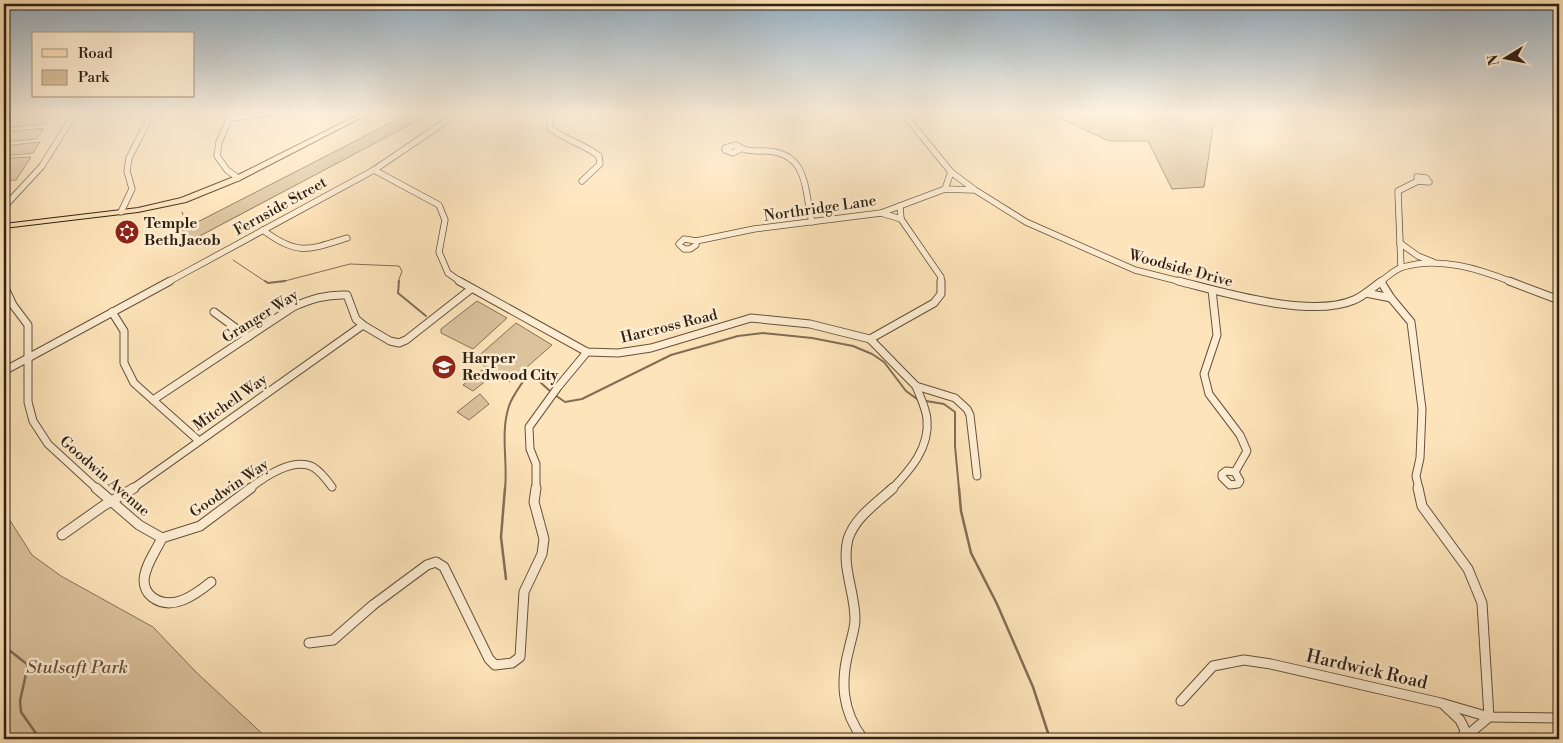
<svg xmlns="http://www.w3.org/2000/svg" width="1563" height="743" font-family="'Libre Bodoni',serif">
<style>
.green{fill:#dbc39e;stroke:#857258}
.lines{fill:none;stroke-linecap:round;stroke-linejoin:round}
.stream-far2{stroke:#816e55;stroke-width:1}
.stream-far1{stroke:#816e55;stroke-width:2}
.stream{stroke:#816e55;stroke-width:2.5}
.minor-far2-casing{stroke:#63523d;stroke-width:7}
.minor-far1-casing{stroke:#63523d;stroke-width:9}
.minor-casing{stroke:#63523d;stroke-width:11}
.major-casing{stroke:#2f2113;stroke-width:2}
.minor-far2{stroke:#feedd2;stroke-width:5.5}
.minor-far1{stroke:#feedd2;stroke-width:7}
.minor{stroke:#feedd2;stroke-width:9}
.major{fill:#fee4ba;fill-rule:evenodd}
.labels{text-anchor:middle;stroke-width:5;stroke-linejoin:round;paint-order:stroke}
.street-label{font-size:15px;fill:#2f2113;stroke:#feedd2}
.poi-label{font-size:15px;font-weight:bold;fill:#2f2113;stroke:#feedd2;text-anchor:start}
.near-park-label{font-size:18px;font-style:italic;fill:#63523d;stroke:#feedd2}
.near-street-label{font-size:18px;fill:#2f2113;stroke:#feedd2}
</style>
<rect width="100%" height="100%" fill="#fee4ba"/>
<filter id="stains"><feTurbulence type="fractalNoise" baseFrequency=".004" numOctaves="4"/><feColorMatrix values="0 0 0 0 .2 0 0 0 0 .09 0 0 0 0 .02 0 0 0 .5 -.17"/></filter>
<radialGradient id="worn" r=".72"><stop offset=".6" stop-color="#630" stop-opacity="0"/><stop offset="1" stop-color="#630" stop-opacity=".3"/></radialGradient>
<!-- green -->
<g class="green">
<path d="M410,113H432L179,247L182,230Z"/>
<path d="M1049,113H1221L1213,128L1204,187L1172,189L1148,141H1109Z"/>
<path d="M53,114L46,124L6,128L13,118Z"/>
<path d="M44,128L37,139L4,142V132Z"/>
<path d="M40,142L33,153L4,156V146Z"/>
<path d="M31,157L16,180L4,181V167L10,158Z"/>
<path d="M477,301L507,318L473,349L441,333V329Z"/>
<path d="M516,323L552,345L510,382L476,361L475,359Z"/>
<path d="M482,370L492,376L473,391L463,385Z"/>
<path d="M480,394L489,404L469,420L457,412Z"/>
<path d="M4,511L32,555L61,576L153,627L196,672L268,739H4Z"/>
</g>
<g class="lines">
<!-- stream-far2 -->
<g class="stream-far2">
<path d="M1436,113L1447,126"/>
<path d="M182,212L187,226"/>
<path d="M199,237L209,246"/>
<path d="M233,260L266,282"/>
<path d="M281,282L350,264L399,266L402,271L398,282"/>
</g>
<!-- stream-far1 -->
<g class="stream-far1">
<path d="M265,281L268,283L285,281"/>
<path d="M399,281L398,293L426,316"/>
<path d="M555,395L565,402L582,399L671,355L738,336L763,333L812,338L853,346L872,354L884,362L906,391L917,399"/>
<path d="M926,401L944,404L955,412V446L959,489"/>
<path d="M505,489C508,462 500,433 509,406C513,394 523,383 529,372L551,392"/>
</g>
<!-- stream -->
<g class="stream">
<path d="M505,488L501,537L506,579"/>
<path d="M959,488L961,511L971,553L997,604L1033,687L1050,739"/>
<path d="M4,646L28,665L20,701L21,712L40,739"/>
</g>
<defs>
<g id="minor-far2">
<path d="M232,113L219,142L217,156L227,170L238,178"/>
<path d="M549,113L550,128C565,140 584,144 599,156L600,164L582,181"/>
<path d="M903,113L951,172L975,190L1026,222L1135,270L1182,282"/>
<path d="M230,118L273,113"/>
<path d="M740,149L733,153L725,150V148L736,145C745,152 756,151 766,151C809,153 804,190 812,222"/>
<path d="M374,170L439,205L445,220L439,252L448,273L461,282"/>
<path d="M1417,177L1426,178L1429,182L1418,181Z"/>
<path d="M945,189L951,172"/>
<path d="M900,206L901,219L941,277V282"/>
<path d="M4,207L42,166L75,113"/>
<path d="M121,212L132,189L127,171L129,158L152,113"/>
<path d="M881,213L901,219"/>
<path d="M263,230C297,256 309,250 347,238"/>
<path d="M684,239L696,241V245L690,249H684L679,244Z"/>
<path d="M696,241L754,229L881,213L945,189L973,190"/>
<path d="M1400,243L1418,256L1433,262"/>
<path d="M1401,267L1398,191L1418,181"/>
<path d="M168,282L374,170L458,113"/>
<path d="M1380,282C1387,277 1395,269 1403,267C1439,256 1479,269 1512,282"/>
</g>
<g id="minor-far1">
<path d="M459,281L587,352L618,353L651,348L751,318L810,324L870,339L916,386L955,398L967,409L970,415L977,476"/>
<path d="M1178,281C1223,292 1310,319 1354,300C1364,296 1373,287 1382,281"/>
<path d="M1509,281L1559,300"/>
<path d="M1381,282L1391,298L1411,322L1422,409L1420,458L1416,476L1419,489"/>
<path d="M4,286L13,305L28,325V402L33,421L48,444L97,489"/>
<path d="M1212,290L1217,335L1204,374L1209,394L1240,435L1247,451L1235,472"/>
<path d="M1366,293L1391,298"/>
<path d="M112,312L124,331V363L134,383L199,441"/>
<path d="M214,312L248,337"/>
<path d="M870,339L934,303L941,294V281"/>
<path d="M4,371L170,281"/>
<path d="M153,400L293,307C311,299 327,294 347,295L356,319L363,325L390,341L399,343L406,340L471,289"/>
<path d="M1226,471L1235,472L1240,481L1238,484L1230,485L1222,477V474Z"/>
<path d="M132,489L363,325"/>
<path d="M249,489C264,477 293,457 313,467C321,472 327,480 332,487"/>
<path d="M536,489V464L530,449L529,427L558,387L587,352"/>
<path d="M892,489C910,470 930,448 927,419C926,408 920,397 916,386"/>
</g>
<g id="minor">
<path d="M96,488L139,525L162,538"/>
<path d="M1418,488L1422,506L1468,569L1482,603L1489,717L1463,739"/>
<path d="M62,535L103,506L134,488"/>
<path d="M162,538L200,526L251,488"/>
<path d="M162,538C156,551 145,565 144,580C144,587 147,593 152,597C172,612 195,595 211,582"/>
<path d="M309,643L333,640L373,605L427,565L436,562L444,567L489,659L495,665L512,663L520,657L524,592L542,554L544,539L534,502L536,488"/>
<path d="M1181,701L1213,666L1244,660L1271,664L1441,703L1489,717L1559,718"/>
<path d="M1443,704L1460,720L1465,730L1462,739"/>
<path d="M863,739C842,711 840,682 849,649C851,639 855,629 855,619C855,592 841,566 848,539C855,517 877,503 893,488"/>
</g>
<path id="major" d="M362,113H370L240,180L186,202L138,212L4,228V224L138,208L181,198L236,176Z"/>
</defs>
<!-- minor-far2 casing -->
<use href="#minor-far2" class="minor-far2-casing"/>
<!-- minor-far1 casing -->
<use href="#minor-far1" class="minor-far1-casing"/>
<!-- minor casing -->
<use href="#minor" class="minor-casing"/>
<!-- major casing -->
<use href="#major" class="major-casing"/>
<!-- minor-far2 -->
<use href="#minor-far2" class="minor-far2"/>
<!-- minor-far1 -->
<use href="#minor-far1" class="minor-far1"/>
<!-- minor -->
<use href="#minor" class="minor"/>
<!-- major -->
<use href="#major" class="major"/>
</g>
<!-- sky -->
<linearGradient id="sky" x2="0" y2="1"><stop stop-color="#95adbf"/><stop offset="0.52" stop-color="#fff3e0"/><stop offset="1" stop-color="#fff3e0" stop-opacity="0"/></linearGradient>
<rect width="1563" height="217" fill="url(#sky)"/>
<!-- icons -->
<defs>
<symbol id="synagogue-disc" viewBox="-11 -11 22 22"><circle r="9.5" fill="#8f2418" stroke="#feedd2"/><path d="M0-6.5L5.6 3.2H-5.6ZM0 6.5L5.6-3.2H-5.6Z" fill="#fff"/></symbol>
<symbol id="school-disc" viewBox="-11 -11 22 22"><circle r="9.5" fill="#8f2418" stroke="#feedd2"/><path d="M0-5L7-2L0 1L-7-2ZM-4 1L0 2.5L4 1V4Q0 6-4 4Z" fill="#fff"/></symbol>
</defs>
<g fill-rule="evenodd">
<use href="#synagogue-disc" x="113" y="218" width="28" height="28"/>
<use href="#school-disc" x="430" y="353" width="28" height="28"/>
</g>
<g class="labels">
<!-- street labels -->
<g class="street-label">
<text transform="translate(280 206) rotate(-29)" y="5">Fernside Street</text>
<text transform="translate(820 208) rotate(-8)" y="5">Northridge Lane</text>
<text transform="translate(1181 268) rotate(15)" y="5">Woodside Drive</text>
<text transform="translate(260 316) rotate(-32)" y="5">Granger Way</text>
<text transform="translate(669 326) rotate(-14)" y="5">Harcross Road</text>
<text transform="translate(230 402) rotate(-35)" y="5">Mitchell Way</text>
<text transform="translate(105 476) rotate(41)" y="5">Goodwin Avenue</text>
<text transform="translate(229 488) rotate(-34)" y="5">Goodwin Way</text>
</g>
<!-- poi labels -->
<g class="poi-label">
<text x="144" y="228">Temple<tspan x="144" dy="17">Beth Jacob</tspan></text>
<text x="462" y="363">Harper<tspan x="462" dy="17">Redwood City</tspan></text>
</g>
<!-- near-park labels -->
<g class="near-park-label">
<text x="77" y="673">Stulsaft Park</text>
</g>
<!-- near-street labels -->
<g class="near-street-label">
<text transform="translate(1367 669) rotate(13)" y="6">Hardwick Road</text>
</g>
</g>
<!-- margin -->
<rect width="1563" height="743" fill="none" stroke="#fee4ba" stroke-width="20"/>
<rect x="5" y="5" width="1553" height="733" fill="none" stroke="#2f2113" stroke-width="2.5"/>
<rect x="10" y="10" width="1543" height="723" fill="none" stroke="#2f2113"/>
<!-- legend -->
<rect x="32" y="32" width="162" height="65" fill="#feedd2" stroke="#ab9b86"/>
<rect x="42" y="49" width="25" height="8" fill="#fee4ba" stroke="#ab9b86"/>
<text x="78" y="58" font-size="15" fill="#2f2113">Road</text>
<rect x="42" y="70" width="25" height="15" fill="#dbc39e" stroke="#ab9b86"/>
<text x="78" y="82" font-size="15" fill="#2f2113">Park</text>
<!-- north arrow -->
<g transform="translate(1506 58) rotate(260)" stroke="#feedd2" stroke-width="4" paint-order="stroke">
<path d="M0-4L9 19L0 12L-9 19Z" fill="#2f2113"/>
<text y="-8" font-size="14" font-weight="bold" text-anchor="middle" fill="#2f2113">N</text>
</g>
<rect width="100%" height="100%" filter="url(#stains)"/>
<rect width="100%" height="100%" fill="url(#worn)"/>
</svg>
